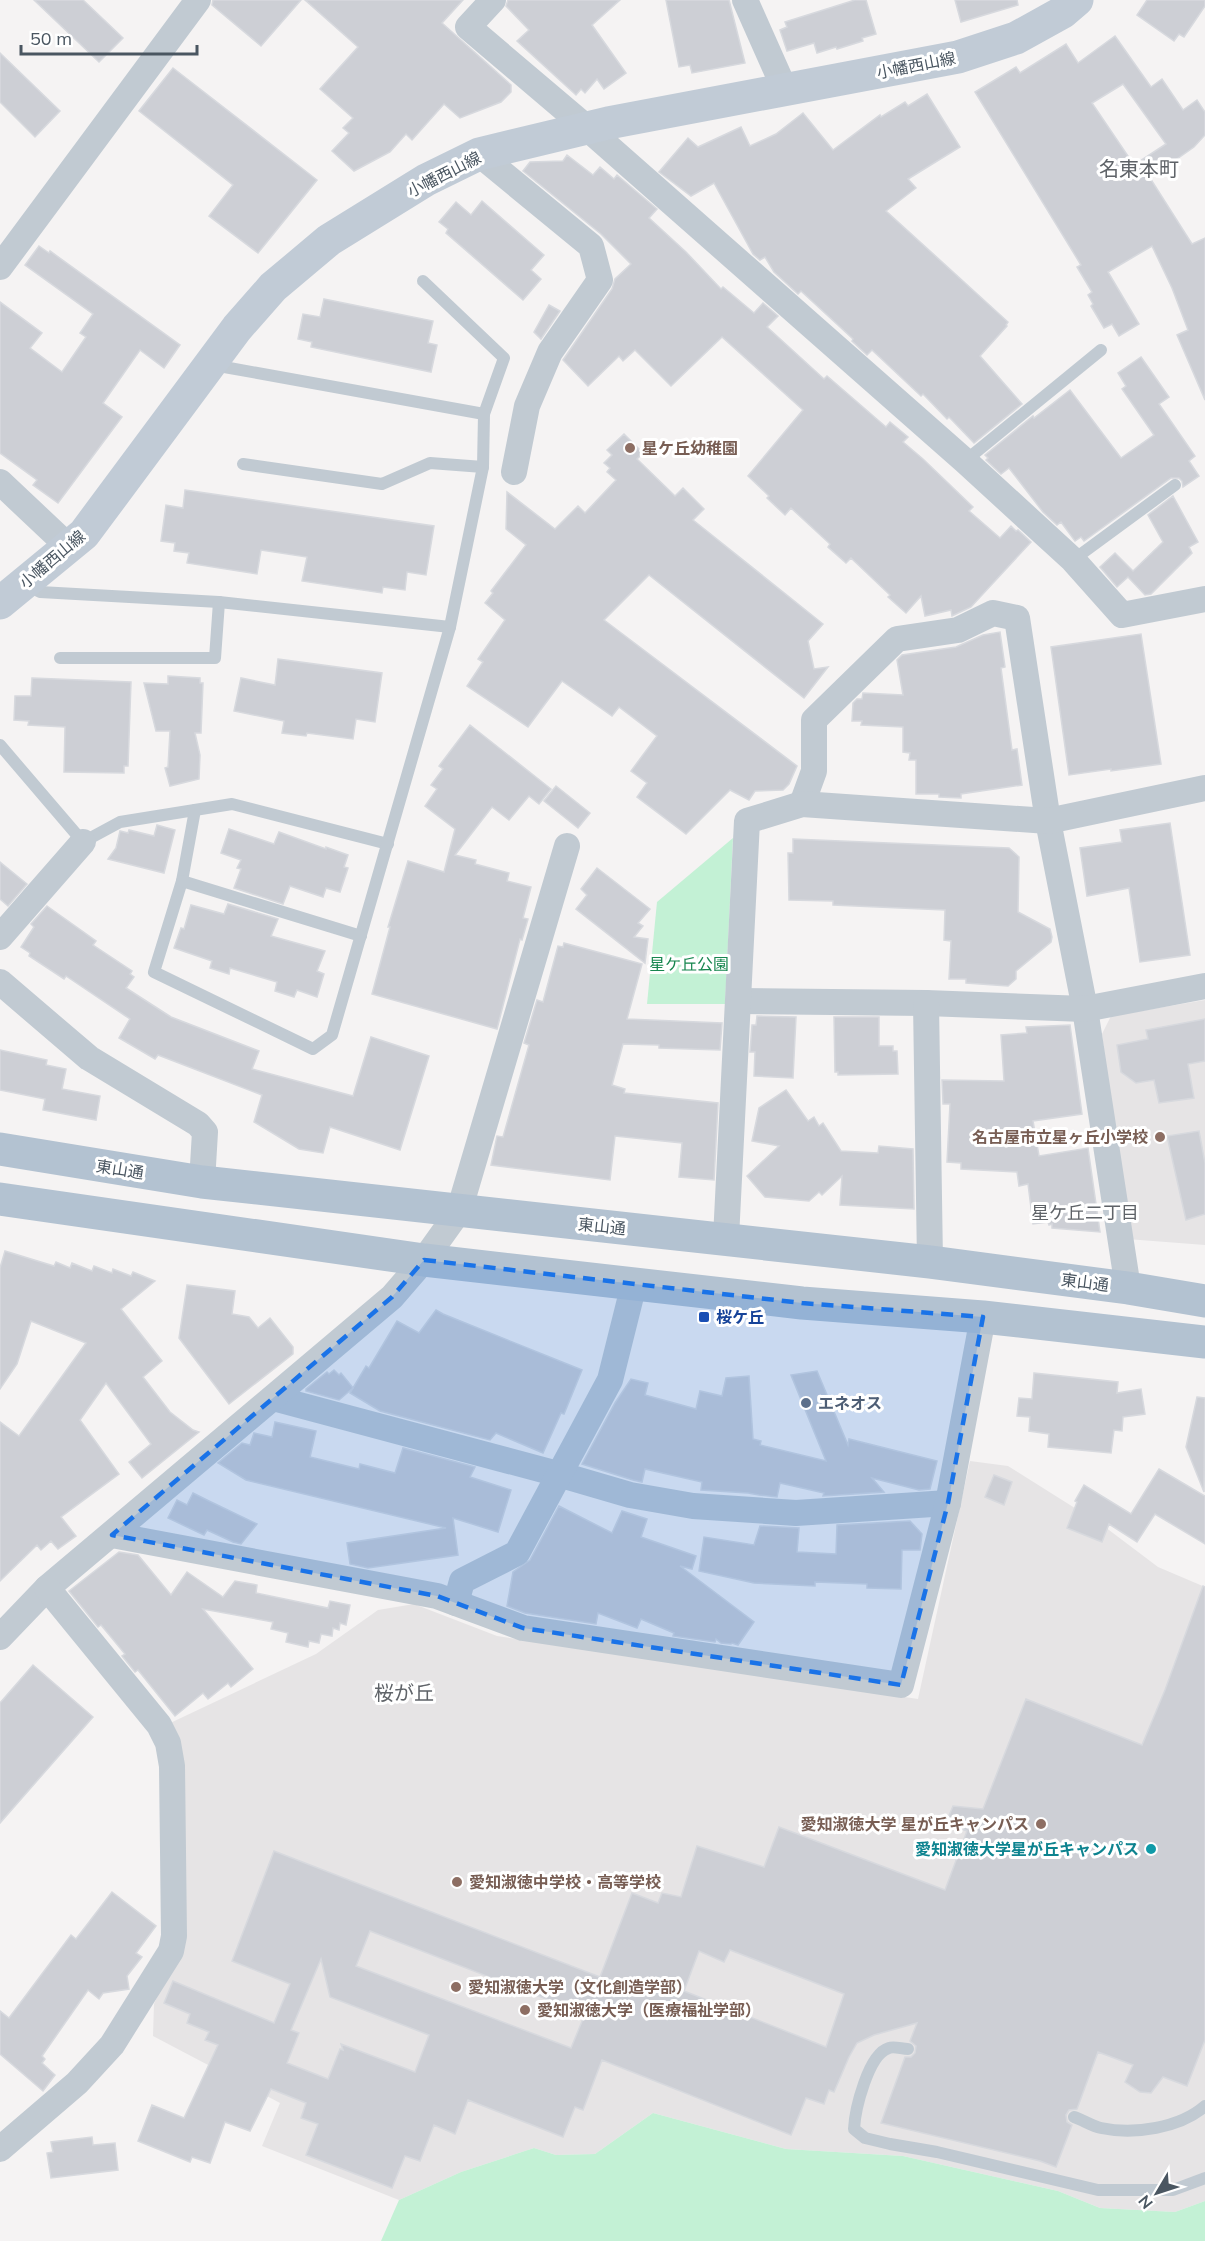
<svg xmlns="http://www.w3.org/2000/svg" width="1205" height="2241" font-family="Mulish,'Noto Sans JP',sans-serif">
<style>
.education{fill:#e6e4e5}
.green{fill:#c3f1d5}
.building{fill:#cdcfd5;stroke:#d7d9de;stroke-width:1.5;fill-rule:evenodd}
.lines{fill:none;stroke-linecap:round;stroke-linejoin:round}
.lane{stroke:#c1cad2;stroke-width:12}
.street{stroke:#c1cad2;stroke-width:26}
.secondary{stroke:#c1cbd6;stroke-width:33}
.primary{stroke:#b3c2d1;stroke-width:33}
.marked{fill:#1a73e8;fill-opacity:0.2;stroke:#1a73e8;stroke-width:4.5;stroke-dasharray:12 8;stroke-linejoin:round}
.education-dot{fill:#8d6e63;stroke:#fff;stroke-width:2}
.transit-dot{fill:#1a4fb4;stroke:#fff;stroke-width:2}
.service-dot{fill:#5c6f8a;stroke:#fff;stroke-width:2}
.culture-dot{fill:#0f9aa8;stroke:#fff;stroke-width:2}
.labels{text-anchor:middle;stroke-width:6;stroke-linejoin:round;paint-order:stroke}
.street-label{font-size:16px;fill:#4a5661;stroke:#fff}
.education-label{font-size:16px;font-weight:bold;fill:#785e54;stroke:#fff;text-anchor:start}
.park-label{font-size:16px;fill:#17864f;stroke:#fff}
.transit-label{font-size:16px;font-weight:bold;fill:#164399;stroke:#fff;text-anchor:start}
.service-label{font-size:16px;font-weight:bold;fill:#4e5e75;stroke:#fff;text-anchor:start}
.culture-label{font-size:16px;font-weight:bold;fill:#0d838f;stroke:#fff;text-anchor:end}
.neighbourhood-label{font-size:18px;fill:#5f6368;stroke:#fff}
.quarter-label{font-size:20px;fill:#5f6368;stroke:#fff}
</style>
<rect width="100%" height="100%" fill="#f5f3f3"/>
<!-- education -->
<g class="education">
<path d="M1205,1000V1245L1127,1239L1102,1034L1111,1016Z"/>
<path d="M970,1461L1008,1466L1105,1527L1158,1567L1205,1587V2201L1175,2212L1100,2208L1058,2191L903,2156L786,2149L653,2113L595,2154L556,2155L534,2148L461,2172L399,2200L262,2146L280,2103L153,2036L154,2004L181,1941L166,1725L316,1654L378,1610L414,1604L497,1636L918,1699Z"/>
</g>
<!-- green -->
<g class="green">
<path d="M733,838L725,1004H647L657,902Z"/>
<path d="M653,2113L786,2149L903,2156L1058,2191L1100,2208L1175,2212L1205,2201V2241H381L399,2200L461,2172L534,2148L556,2155L595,2154Z"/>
</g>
<!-- building -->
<g class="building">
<path d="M34,0H83L123,38L99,62Z"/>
<path d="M213,0H301L261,46L212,5Z"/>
<path d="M305,0H463L442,23L511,85V92L501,102L460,118L444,104L412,140L406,134L390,152L354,171L332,151L349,133L343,128L353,118L320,89L358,47Z"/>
<path d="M508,0H620L592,25L626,73L604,89L597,79L585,93L581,89L576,95L517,41L529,30L506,6Z"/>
<path d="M666,0H729L745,63L692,73L690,65L679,67Z"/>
<path d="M855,0H866L876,34L862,38L863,41L837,49L836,47L817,53L814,43L787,51L780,30L787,27L785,22Z"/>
<path d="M955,0H1017L1018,5L961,22Z"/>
<path d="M1147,0H1205V6L1184,37L1179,34L1174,41L1137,15Z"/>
<path d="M1115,36L1151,87L1162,79L1183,110L1197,100L1205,112V135L1194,147L1150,178L1192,244L1205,238V400L1177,335L1188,330L1172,288L1152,246L1108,272L1139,324L1119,336L1112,324L1104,328L1091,306L1093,304L1088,295L1092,292L1077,267L1081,265L975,92L1016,67L1020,73L1066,44L1078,63ZM1123,84L1166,144L1134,165L1092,103Z"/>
<path d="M0,53L60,111L35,137L0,102Z"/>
<path d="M173,68L317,180L258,253L209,216L233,185L139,111Z"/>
<path d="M927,94L960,147L908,179L916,188L886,211L1008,322L1006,325L1007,326L980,356L1022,404L974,443L949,417L947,419L923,394L921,396L872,350L867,355L852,341L853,339L801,291L798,294L774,272L765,257L760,260L753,254L714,183L691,196L659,172L688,138L698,147L741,127L750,146L776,134L803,113L833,150L880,115L881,117L905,102L908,106Z"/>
<path d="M567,155L593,175L600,167L614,179L617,175L657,209L649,218L686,252L721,289L723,287L754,313L763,303L778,316L767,327L824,379L827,376L886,427L890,422L908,437L903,442L923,459L973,507L969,511L1000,538L1011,526L1016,531L1018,530L1031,542L971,607L954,615L952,616L951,610L925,616L921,596L906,613L888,597L890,595L851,558L846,563L828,547L830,544L791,508L785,515L767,498L769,496L748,476L803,410L722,337L671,386L635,350L623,361L619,356L588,386L563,360L612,289L615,279L631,264L601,234L523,171L530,162L563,161Z"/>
<path d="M482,201L544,255L531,270L541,279L523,300L446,233L448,229L439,222L456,202L471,215Z"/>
<path d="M39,246L49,253L50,251L180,345L164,368L140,350L103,403L122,417L58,503L33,485L37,480L0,453V302L42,333L30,348L62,372L86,337L80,333L93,314L25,265Z"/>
<path d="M324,299L433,321L428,343L437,345L431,372L311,347L312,342L298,339L303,314L320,317Z"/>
<path d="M549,305L560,311L541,339L534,332Z"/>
<path d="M1141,357L1169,397L1159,404L1195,456L1189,461L1199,476L1183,487L1182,481L1179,478H1171L1084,541L1081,537L1075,541L1061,522L1057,525L1043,512L1009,468L1001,474L986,460L988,458L985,455L1033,416L1034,418L1070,390L1121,458L1154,435L1122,389L1126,386L1118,373Z"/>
<path d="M624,434L643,453L637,459L675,496L683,488L704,509L693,520L823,624L808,641L814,669L828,667L804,698L649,575L604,620L797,766L789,784L783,790L755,791L749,800L730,790L686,834L637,797L647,783L631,771L657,736L619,707L612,716L562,681L528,727L467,686L483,662L478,659L505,620L485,603L493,593L491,591L526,545L506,529L507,492L555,529L578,506L585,513L616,480L607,472L610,468L604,463L612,455L607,450Z"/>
<path d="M185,490L434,526L426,575L407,572L405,590L383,587L382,593L302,581L307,557L261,550L257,574L187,563L189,553L174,551L175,543L161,541L166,505L183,508Z"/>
<path d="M1173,496L1198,542L1189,547L1192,553L1151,594L1145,595L1128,577L1117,587L1100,567L1115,553L1133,571L1163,542L1148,515Z"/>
<path d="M1000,632L1005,667L1001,668L1012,750L1017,749L1022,785L961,794V798L939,797V794H916V760H909L910,753L903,752V727L861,725L862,721H852L853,703L857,699H862L863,693L903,695L897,660L902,655L956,647L983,635Z"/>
<path d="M1141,634L1161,764L1111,771V769L1069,775L1051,647Z"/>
<path d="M278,659L382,673L375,722L356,719L353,739L307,733L306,736L282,733L284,721L234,711L241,678L275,685Z"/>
<path d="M168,676L200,678V683H203L201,733H195L200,755L199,779L170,786L165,768L168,767L170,731H156L144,683L168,684Z"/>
<path d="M32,678L131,682L128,766H124V773L64,772L65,727L28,725L29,721L14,720L15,696H31Z"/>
<path d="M470,725L551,789L539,804L529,796L509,820L492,807L455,855L476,860L475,864L509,873L507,881L531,887L523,918L528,919L522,940L520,939L497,1029L372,994L390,927H388L408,861L444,872L455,829L425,806L437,789L431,785L443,769L439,766Z"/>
<path d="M556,786L590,813L578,828L544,801Z"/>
<path d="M1170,823L1190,955L1140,962L1129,888L1087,896L1080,848L1122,842L1120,830Z"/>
<path d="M157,825L175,830L164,873L108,859L116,848L120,831L128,833L129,830L154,836Z"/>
<path d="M229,829L274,844L279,832L326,849V847L348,855L344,867L348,868L340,892L326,888L323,897L290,886L283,904L234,888L241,869L237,868L241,860L221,853Z"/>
<path d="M793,839L1009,848L1019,857L1018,912L1050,929L1052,937L1051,942L1016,971V979L1008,986L966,983V979H949L951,941L944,940L945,910L833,905V901L789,900L788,853H793Z"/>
<path d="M0,862L27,884L8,906L0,899Z"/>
<path d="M597,868L650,909L638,923L643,926L634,937L648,939L645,963L576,909L587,895L581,889Z"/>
<path d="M228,904L278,919L271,936L325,951L317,971L324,974L317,997L297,990L294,997L275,991L277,982L230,968L229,974L210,968L212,961L174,948L181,928L184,929L191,905L224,914Z"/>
<path d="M47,906L96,941L93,945L132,971L130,974L134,977L126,988L171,1017L259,1051L252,1069L353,1096L371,1037L429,1056L400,1150L330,1127L323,1153L299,1149L254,1122L262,1095L158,1055L155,1059L119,1038L130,1019L66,976L64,979L29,956L30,953L21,947L34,927L31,924Z"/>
<path d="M564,943L642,964L627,1019L722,1023L720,1050L659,1048V1045L623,1044L612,1085L625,1089L624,1093L718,1103L714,1180L679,1177L682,1143L615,1136L610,1180L491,1165L497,1136L503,1137L529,1045L524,1043L537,1000L543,1002L558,946L563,947Z"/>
<path d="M757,1016L796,1017L793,1078L754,1076L755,1052H750L752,1025H756Z"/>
<path d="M834,1017H879V1046H893V1051H897L898,1074L838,1075V1072H835Z"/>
<path d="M1205,1019V1061L1188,1064L1194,1098L1159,1103L1154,1080L1136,1083L1121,1072L1117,1045L1148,1039L1146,1030Z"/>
<path d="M1070,1025L1082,1114L1033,1121L1039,1156L1088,1148L1100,1232L1052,1228V1224L1049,1225L1048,1222L1033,1224L1028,1184L1019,1186L1017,1172L961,1169V1163L947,1162L950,1104H943L942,1080L1004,1081L1001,1035L1027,1033L1026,1027Z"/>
<path d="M0,1050L47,1060L46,1065L66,1069L62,1089L100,1096L96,1120L43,1110L45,1099L0,1090Z"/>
<path d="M786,1090L808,1121L814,1117L819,1126L823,1123L841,1151L878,1153L879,1146L913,1149L914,1209L840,1205L842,1176L822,1195L819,1192L809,1201L765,1197L747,1176L779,1146L752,1141L759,1108Z"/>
<path d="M1199,1131L1205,1163V1214L1186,1220L1167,1136Z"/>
<path d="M5,1251L54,1266L56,1262L70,1268L72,1263L92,1271L94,1266L112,1273L113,1269L131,1276L133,1272L155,1281L121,1309L162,1361L143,1377L170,1412L193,1430L199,1432L142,1478L129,1462L151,1444L106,1383L80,1420L119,1474L61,1517L76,1536L58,1549L51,1541L41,1550L37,1545L0,1581V1422L19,1436L86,1343L31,1321L17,1364L0,1389V1268Z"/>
<path d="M187,1285L235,1291L232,1314L249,1317L258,1328L270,1318L293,1347V1354L229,1404L179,1338Z"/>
<path d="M436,1310L443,1314L582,1370L564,1414L561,1413L543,1453L496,1433L490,1440L380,1411L350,1393L366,1366L369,1368L397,1321L419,1333Z"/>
<path d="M334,1370L339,1375L341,1373L353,1388L339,1400L306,1391V1389L327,1372L329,1374Z"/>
<path d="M817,1371L848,1445L849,1439L937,1461L930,1489L919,1490L872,1478L884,1492L823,1496L824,1493L780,1483L777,1497L759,1495L748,1493L701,1490L702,1482L645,1469L642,1482L633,1480L582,1464L615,1403L631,1379L648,1383L645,1395L696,1409L700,1391L722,1396L726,1378L749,1376L753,1439L761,1441L760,1445L826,1461L791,1375Z"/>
<path d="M1034,1373L1118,1382L1117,1393L1141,1389L1145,1414L1123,1417L1122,1431L1114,1430L1111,1453L1048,1447L1049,1434L1029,1431L1030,1417L1017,1416L1019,1398L1032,1399Z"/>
<path d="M1197,1397L1205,1398L1204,1492L1186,1447Z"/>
<path d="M275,1422L316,1431L310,1457L359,1469L360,1464L395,1473L403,1448L475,1467L470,1477L511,1490L498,1532L453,1518L458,1555L368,1568L350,1564L347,1543L446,1528L246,1480L218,1463L242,1443L250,1445L254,1433L272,1437Z"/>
<path d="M1159,1469L1205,1496V1544L1155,1514L1137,1542L1109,1524L1102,1542L1067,1528L1077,1502L1075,1501L1084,1485L1131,1514Z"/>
<path d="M994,1475L1012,1482L1004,1505L985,1497Z"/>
<path d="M193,1493L209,1501L257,1524L241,1544L233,1542L207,1530L204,1535L168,1518L177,1500L187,1505Z"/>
<path d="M559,1506L612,1533L622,1511L647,1519L641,1537L696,1556L692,1569L680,1566L754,1622L738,1645L732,1643L731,1644L721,1643L716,1639L715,1642L673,1636L674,1633L641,1619L637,1628L598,1613L596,1624L525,1613L507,1606L513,1572L530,1560Z"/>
<path d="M910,1521L922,1534L920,1550H902L901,1589L867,1588V1584L815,1582V1586L754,1583L699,1571L704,1537L754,1545L760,1526L799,1528L797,1552L836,1554L837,1525Z"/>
<path d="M119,1552L138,1555L171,1595L187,1572L223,1597L235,1581L257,1585L256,1593L328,1608L330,1601L350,1605L346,1625L340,1623L339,1630L333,1628L332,1636L321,1634L319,1643L309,1641L308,1647L286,1642L288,1633L271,1629L273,1622L203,1609L253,1669L231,1687L228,1683L208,1699L203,1693L175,1716L138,1670L135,1672L122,1656L125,1654L101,1625L98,1627L69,1591Z"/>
<path d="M1203,1586L1205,1587V2040L1187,2086L1163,2077L1151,2093L1140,2092L1125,2082L1133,2065L1098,2052L1077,2109L1069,2110L1066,2115L1067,2122L1072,2125L1056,2167L1040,2161L881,2123L905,2057H911L915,2053L916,2046L910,2041L917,2023L874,2035L857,2043L849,2057L834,2092L829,2090L824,2104L806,2098L791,2135L602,2060L583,2110L575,2107L563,2137L468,2100L455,2134L434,2125L420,2161L405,2156L392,2188L306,2155L318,2124L301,2118L306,2103L271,2089L250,2131L225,2122L210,2163L192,2157L190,2162L138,2141L152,2105L184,2118L218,2045L205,2040L209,2032L187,2023L190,2014L164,2003L173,1981L274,2023L290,1984L232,1961L274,1851L600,1977L632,1893L658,1903L662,1893L681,1897L697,1846L764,1867L779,1827L945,1890L967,1831L946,1823L953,1806L983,1809L1026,1699L1142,1745L1165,1690ZM370,1931L585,2014L571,2048L356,1966ZM730,1950L844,1994L826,2047L684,1991L699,1951L724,1962ZM321,1959L330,1997L429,2035L415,2072L341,2044L343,2050L340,2049L328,2079L287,2063L299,2033L291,2030Z"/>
<path d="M33,1665L93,1717L0,1823V1703Z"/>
<path d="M112,1892L156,1926L136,1953L142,1957L127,1976L129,1989L103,1993L99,1999L88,1990L42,2056L45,2059L42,2063L55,2075L43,2091L0,2054V2011L9,2018L71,1935L76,1939Z"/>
<path d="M92,2137L93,2145L115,2143L118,2170L51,2178L47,2153L53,2152L51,2142Z"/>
</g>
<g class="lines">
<!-- lane -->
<g class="lane">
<path d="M213,365L484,414"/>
<path d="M965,461L1101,350"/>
<path d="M243,464L382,484L430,463L483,467"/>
<path d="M1073,560L1175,485"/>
<path d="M26,585L40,592L219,602L450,627"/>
<path d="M60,658H215L219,602"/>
<path d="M0,745L83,842L120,822L232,804L388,844"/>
<path d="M195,810L182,881L154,972L313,1049L332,1035L450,627L483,467L484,414L504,358L423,281"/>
<path d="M182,881L361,936"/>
<path d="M908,2049C902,2049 894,2046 889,2048C868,2054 855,2110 854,2129L865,2138L890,2144L937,2152L1098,2190H1173L1205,2178"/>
<path d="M1074,2117C1083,2120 1092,2126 1101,2128C1134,2135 1180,2128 1205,2106"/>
</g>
<!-- street -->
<g class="street">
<path d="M493,0L468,27L587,128L965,461L1073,560L1122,615L1205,599"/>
<path d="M745,0L785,90"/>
<path d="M479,154L591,246L600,280L550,352L527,406L514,472"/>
<path d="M0,267L198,0"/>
<path d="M0,482L69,547"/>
<path d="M802,804L814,771V720L897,639L958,630L993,613L1017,618L1048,821L1085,1009L1128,1288"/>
<path d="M0,937L83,842"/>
<path d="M0,982L89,1058L198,1124L205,1132L202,1182"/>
<path d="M739,1001L926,1003L1085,1009L1205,986"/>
<path d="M926,1003L930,1262"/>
<path d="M726,1238L747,821L802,804L1048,821L1205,788"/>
<path d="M273,1398L558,1474L630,1495L693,1506L796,1513L948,1503"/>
<path d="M112,1535L437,1596L523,1628L901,1685L948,1503L983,1317"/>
<path d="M456,1603L462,1581L517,1553L610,1380L634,1284"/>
<path d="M0,1637L47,1588L392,1297L424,1260L459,1211L567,846"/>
<path d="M0,2149L77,2083L112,2045L171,1951L174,1936L172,1766L168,1743L159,1725L47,1588"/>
</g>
<!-- secondary -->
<path class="secondary" d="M0,603L84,534L237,328L273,287L329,240L426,180L479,154L608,123L958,57L1016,38L1063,12L1077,0"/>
<!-- primary -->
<g class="primary">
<path d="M0,1149L202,1182L930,1262L1128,1288L1205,1301"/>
<path d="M0,1199L424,1260L802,1303L983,1317L1205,1342"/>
</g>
</g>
<!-- marked area -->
<path class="marked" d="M424,1260L802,1303L983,1317L948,1503L901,1685L523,1628L437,1596L112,1535L392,1297Z"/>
<!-- markers -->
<g class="education-dot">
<circle cx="630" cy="448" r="6"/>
<circle cx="1160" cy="1137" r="6"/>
<circle cx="1041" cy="1824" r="6"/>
<circle cx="457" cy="1882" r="6"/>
<circle cx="456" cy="1987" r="6"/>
<circle cx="525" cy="2010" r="6"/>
</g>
<rect class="transit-dot" x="698" y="1311" width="12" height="12" rx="3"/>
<circle class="service-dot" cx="806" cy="1403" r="6"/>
<circle class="culture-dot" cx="1151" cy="1849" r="6"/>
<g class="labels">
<!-- street labels -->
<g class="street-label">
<text transform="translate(916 65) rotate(-11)" y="6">小幡西山線</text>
<text transform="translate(444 174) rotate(-27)" y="6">小幡西山線</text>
<text transform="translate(52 559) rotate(-40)" y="6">小幡西山線</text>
<text transform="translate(120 1169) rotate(9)" y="6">東山通</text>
<text transform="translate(602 1226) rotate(6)" y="6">東山通</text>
<text transform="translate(1085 1282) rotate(7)" y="6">東山通</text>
</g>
<!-- education labels -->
<g class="education-label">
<text x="642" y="454">星ケ丘幼稚園</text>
<text x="1148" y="1143" text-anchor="end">名古屋市立星ヶ丘小学校</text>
<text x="1029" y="1830" text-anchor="end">愛知淑徳大学 星が丘キャンパス</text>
<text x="469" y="1888">愛知淑徳中学校・高等学校</text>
<text x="468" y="1993">愛知淑徳大学（文化創造学部）</text>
<text x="537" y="2016">愛知淑徳大学（医療福祉学部）</text>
</g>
<!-- park labels -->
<g class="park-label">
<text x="689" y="970">星ケ丘公園</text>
</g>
<!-- transit labels -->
<g class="transit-label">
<text x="716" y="1323">桜ケ丘</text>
</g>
<!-- service labels -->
<g class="service-label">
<text x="818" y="1409">エネオス</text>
</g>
<!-- culture labels -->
<g class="culture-label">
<text x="1139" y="1855">愛知淑徳大学星が丘キャンパス</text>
</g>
<!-- neighbourhood labels -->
<g class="neighbourhood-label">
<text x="1085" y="1219">星ケ丘二丁目</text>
</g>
<!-- quarter labels -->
<g class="quarter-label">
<text x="1139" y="176">名東本町</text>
<text x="404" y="1700">桜が丘</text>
</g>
</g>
<!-- north arrow -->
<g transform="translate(1157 2193) rotate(231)" stroke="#ffffff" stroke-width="4.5" paint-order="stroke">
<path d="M0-4.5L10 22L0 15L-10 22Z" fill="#4a5661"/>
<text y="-9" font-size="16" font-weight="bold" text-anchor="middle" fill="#4a5661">N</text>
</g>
<!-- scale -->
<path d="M21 45v9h176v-9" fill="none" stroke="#4a5661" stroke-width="3"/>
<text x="30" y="45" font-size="18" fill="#4a5661" stroke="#ffffff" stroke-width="4.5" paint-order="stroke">50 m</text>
</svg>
